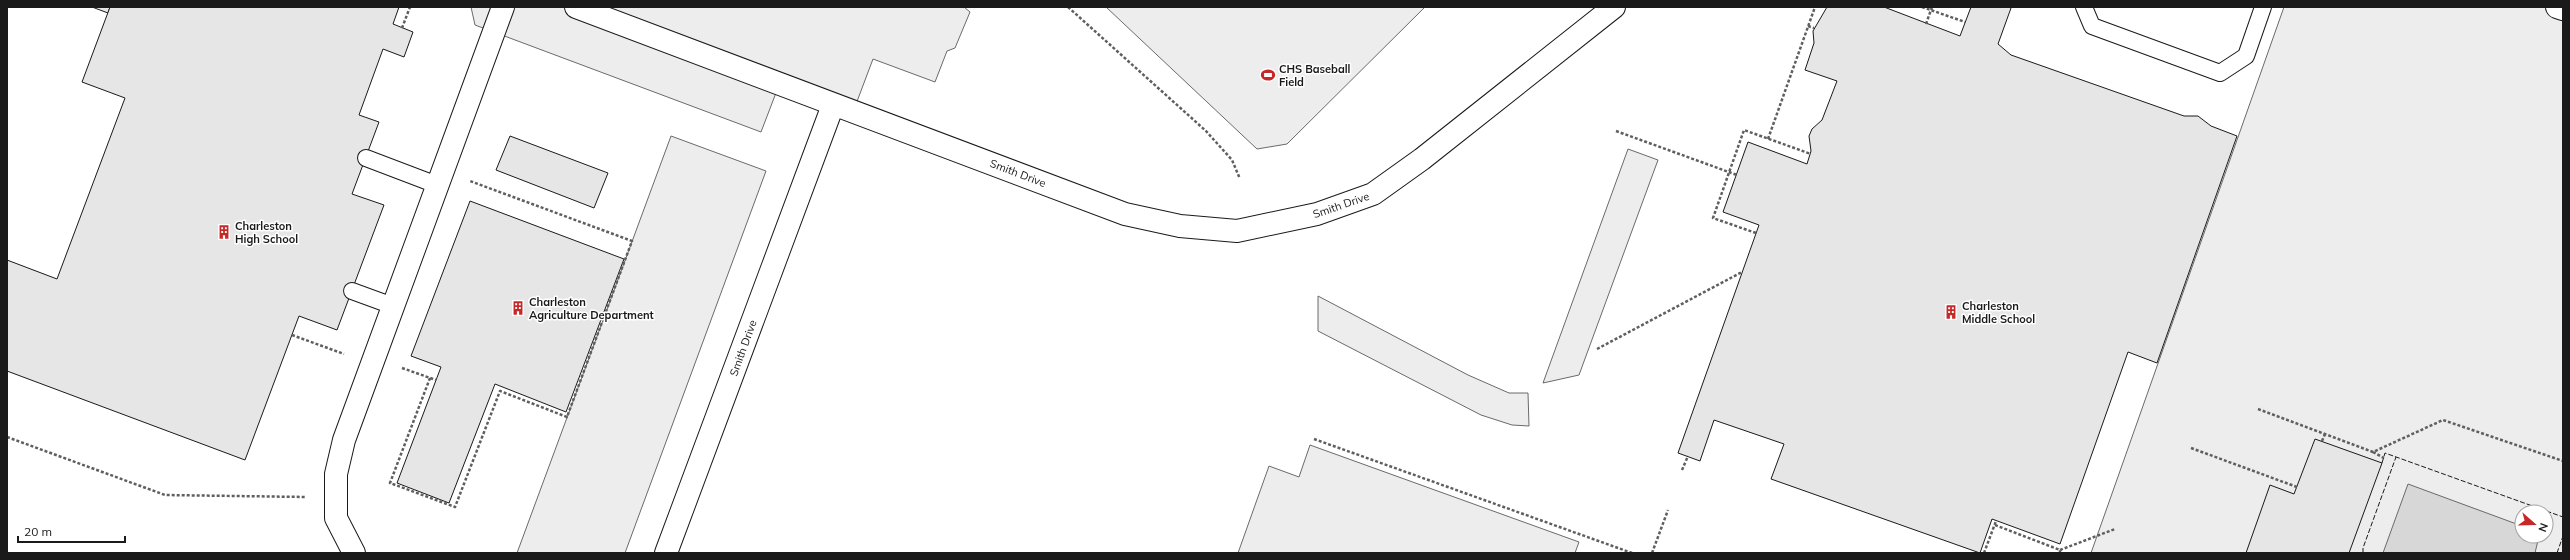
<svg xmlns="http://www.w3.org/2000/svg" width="2570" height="560" font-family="Mulish,sans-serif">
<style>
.built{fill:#ededed;stroke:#6a6a6a;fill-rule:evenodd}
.water{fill:#d7d7d7;stroke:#6a6a6a}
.building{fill:#e6e6e6;stroke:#1a1a1a}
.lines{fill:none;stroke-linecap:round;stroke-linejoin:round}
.service-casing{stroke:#1a1a1a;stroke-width:18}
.minor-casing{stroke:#1a1a1a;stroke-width:24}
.path{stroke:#5f5f5f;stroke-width:2.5;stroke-dasharray:3 2;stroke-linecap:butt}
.service{stroke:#fff;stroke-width:16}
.minor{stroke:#fff;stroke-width:22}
.fence{stroke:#1a1a1a;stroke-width:1;stroke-dasharray:5 2;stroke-linecap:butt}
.labels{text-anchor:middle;stroke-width:3;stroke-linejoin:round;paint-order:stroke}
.poi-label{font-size:11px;font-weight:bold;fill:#1a1a1a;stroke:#fff;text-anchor:start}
.street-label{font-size:11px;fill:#1a1a1a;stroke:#fff}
</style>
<rect width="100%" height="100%" fill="#fff"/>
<!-- built -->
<g class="built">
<path d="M471,7H964L970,12L955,48L947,51L935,82L873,59L853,112L779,85L761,132L475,25Z"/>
<path d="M1106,7H1425L1287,144L1257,149Z"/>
<path d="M2284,7H2556L2563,10V553H2091ZM2522,512H2546V536H2522Z"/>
<path d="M671,136L766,171L625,553H517Z"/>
<path d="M1628,149L1658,160L1579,375L1543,383Z"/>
<path d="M1318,296L1468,375L1509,393H1528L1529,426L1512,425L1481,415L1318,331Z"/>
<path d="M1310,445L1579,542L1575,553H1238L1269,466L1299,477Z"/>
</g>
<!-- water -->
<path class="water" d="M2408,484L2522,526V536H2539L2535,553H2383Z"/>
<!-- building -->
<g class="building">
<path d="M92,7H110L108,13Z"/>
<path d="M110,7H399L393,24L413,32L404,57L383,49L359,115L379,122L352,194L384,205L337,330L299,316L245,460L7,371V260L57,279L125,98L82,82Z"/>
<path d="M1827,7H1884L1960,36L1971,7H2009L2011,8L1998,44L2011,55L2184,116H2198L2211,126L2237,136L2157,363L2128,352L2060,544L1992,519L1980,553L1771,479L1784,444L1714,420L1700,461L1678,453L1759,225L1723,212L1748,142L1807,164L1811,151L1809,136L1812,129L1822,120L1837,81L1805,70L1814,43L1813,31Z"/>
<path d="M510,136L608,173L594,208L496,170Z"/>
<path d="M470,201L624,259L566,412L495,384L449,503L397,483L441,367L411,356Z"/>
<path d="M2315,439L2382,463L2349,553H2246L2270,485L2294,494Z"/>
</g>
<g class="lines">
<defs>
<g id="service">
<path d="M2084,7L2092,26L2220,73L2246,56L2263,7"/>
<path d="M366,158L437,185"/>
<path d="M352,291L393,306"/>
</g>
<g id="minor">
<path d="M576,7L1125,214L1180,226L1237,231L1317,214L1373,194L1422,159L1614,7"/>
<path d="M2557,7L2563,9"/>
<path d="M354,553L336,518V474L344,440L503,7"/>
<path d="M666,553L833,105"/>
</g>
</defs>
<!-- service casing -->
<use href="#service" class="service-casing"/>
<!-- minor casing -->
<use href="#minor" class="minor-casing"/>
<!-- path -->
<g class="path">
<path d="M1068,7L1206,131L1232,160L1240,179"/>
<path d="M1922,7L1965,22"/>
<path d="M1926,24L1932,7"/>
<path d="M1808,26L1814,28"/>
<path d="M402,28L410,7"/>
<path d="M1616,131L1737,175"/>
<path d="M1768,139L1815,7"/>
<path d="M1756,233L1713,218L1744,130L1811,154"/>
<path d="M292,335L344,354"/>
<path d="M1597,349L1742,272"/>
<path d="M402,368L436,380"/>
<path d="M430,378L390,483L455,507L500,391L567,417L632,241L470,181"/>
<path d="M2258,409L2373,452L2443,420L2563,461"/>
<path d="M7,437L165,495L306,497"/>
<path d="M1314,439L1632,553"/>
<path d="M2322,441L2325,434"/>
<path d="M2191,448L2297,487"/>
<path d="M2373,452L2384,458"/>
<path d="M1682,470L1688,456"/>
<path d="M1995,525L2060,550V553"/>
<path d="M2060,550L2115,529"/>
<path d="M1652,553L1668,510"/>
<path d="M1984,553L1996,521"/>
</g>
<!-- service -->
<use href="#service" class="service"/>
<!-- minor -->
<use href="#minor" class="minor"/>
<!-- fence -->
<g class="fence">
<path d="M2382,463L2385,453L2563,517"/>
<path d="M2363,553V548L2396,457"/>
<path d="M2557,553L2563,536"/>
</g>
</g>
<!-- icons -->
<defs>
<symbol id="stadium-bare" viewBox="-9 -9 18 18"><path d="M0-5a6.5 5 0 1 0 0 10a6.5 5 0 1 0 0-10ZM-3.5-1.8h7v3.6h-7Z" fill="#c62828" stroke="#fff" stroke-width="2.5" paint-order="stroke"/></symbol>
<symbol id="building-bare" viewBox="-9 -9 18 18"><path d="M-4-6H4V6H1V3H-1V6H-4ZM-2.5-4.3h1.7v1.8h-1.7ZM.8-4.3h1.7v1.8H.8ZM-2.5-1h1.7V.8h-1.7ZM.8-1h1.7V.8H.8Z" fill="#c62828" stroke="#fff" stroke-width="2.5" paint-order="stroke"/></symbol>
</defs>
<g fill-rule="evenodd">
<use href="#stadium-bare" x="1258" y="65" width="20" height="20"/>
<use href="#building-bare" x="214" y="222" width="20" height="20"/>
<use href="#building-bare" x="508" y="298" width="20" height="20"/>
<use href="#building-bare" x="1941" y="302" width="20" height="20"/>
</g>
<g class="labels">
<!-- poi labels -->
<g class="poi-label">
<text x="1279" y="73">CHS Baseball<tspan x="1279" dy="13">Field</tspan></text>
<text x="235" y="230">Charleston<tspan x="235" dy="13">High School</tspan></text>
<text x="529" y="306">Charleston<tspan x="529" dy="13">Agriculture Department</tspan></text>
<text x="1962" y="310">Charleston<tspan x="1962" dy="13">Middle School</tspan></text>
</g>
<!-- street labels -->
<g class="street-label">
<text transform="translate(1018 173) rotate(21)" y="4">Smith Drive</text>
<text transform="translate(1341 205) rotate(-19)" y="4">Smith Drive</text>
<text transform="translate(743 348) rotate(-70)" y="4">Smith Drive</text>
</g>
</g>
<!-- border -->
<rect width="2570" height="560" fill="none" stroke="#1a1a1a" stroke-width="16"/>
<!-- north arrow -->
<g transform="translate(2534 524) rotate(110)"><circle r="19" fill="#ffffff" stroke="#a3a3a3"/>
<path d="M0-3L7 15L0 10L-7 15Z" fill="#c62828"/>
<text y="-6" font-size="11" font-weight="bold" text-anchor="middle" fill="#1a1a1a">N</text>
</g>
<!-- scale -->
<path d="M18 536v6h107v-6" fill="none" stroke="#1a1a1a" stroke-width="2"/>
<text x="24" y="536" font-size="12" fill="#1a1a1a" stroke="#ffffff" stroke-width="3" paint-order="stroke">20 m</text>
</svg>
